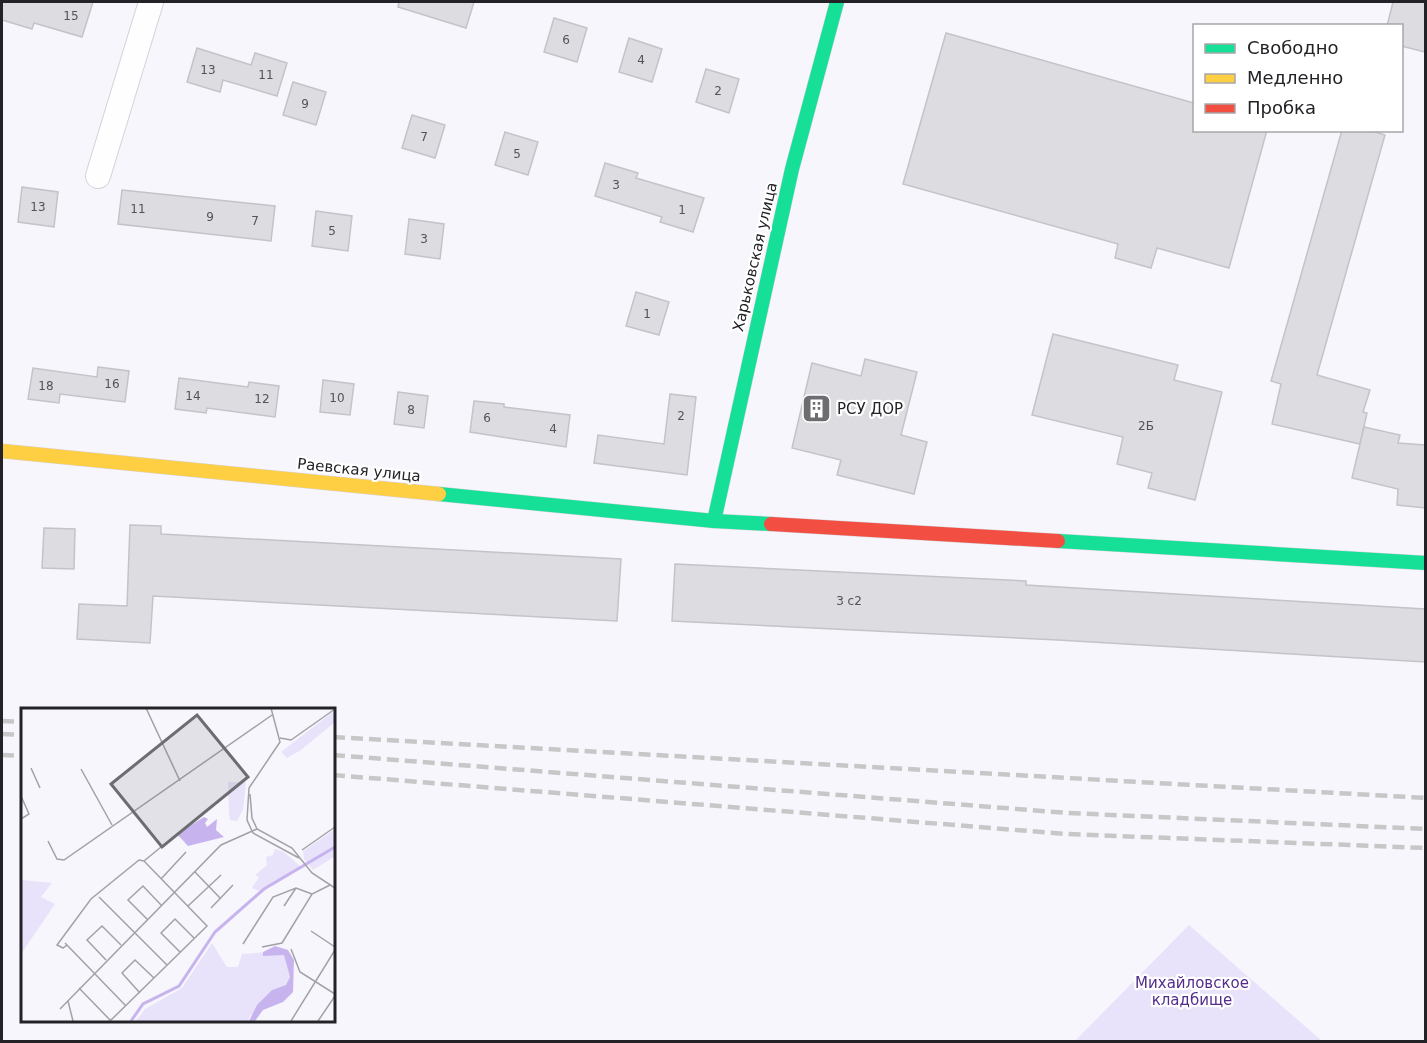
<svg xmlns="http://www.w3.org/2000/svg" width="1427" height="1043" font-family="'DejaVu Sans',sans-serif">
<style>
.green{fill:#e9e2fb}
.building{fill:#dddce1;stroke:#c4c3c8;stroke-width:1.5}
.lines{fill:none;stroke-linecap:round;stroke-linejoin:round}
.street-casing{stroke:#d4d3d8;stroke-width:26}
.fast-casing{stroke:#d4d3d8;stroke-width:15}
.slow-casing{stroke:#d4d3d8;stroke-width:15}
.jam-casing{stroke:#d4d3d8;stroke-width:15}
.street{stroke:#fefeff;stroke-width:24}
.fast{stroke:#16e098;stroke-width:14}
.slow{stroke:#ffcf43;stroke-width:14}
.jam{stroke:#f24e42;stroke-width:14}
.rail{stroke:#c7c7c8;stroke-width:4.5;stroke-dasharray:12 6;stroke-linecap:butt}
.labels{text-anchor:middle;stroke-width:4.5;stroke-linejoin:round;paint-order:stroke}
.number-label{font-size:12px;fill:#545257}
.street-label{font-size:15px;fill:#232226;stroke:#fff}
.poi-label{font-size:15px;fill:#232226;stroke:#fff;text-anchor:start}
.park-label{font-size:15px;fill:#532c8c;stroke:#fff}
.inset-river{fill:none;stroke:#c7b4ef;stroke-width:3}
.inset-road{fill:none;stroke:#a2a1a6;stroke-width:1.5}
.view{fill:#6d6c71;fill-opacity:0.15;stroke:#6d6c71;stroke-width:3}
.inset-edge{fill:none;stroke:#232226;stroke-width:3}
</style>
<rect width="100%" height="100%" fill="#f7f6fc"/>
<!-- green -->
<path class="green" d="M1189,925L1322,1041H1075Z"/>
<!-- building -->
<g class="building">
<path d="M2,2H93L82,37L34,23L32,29L2,20Z"/>
<path d="M399,2H474L466,28L398,7Z"/>
<path d="M1393,2H1425V52L1401,46V26H1387Z"/>
<path d="M554,18L587,28L577,62L544,52Z"/>
<path d="M946,33L1194,103V130H1267L1229,268L1157,248L1151,268L1115,258L1118,244L903,184Z"/>
<path d="M629,38L662,49L652,82L619,72Z"/>
<path d="M197,48L251,65L255,53L287,63L277,96L223,80L220,92L187,82Z"/>
<path d="M706,69L739,79L729,113L696,102Z"/>
<path d="M293,82L326,92L316,125L283,115Z"/>
<path d="M412,115L445,125L435,158L402,148Z"/>
<path d="M1342,130H1369L1385,135L1317,375L1370,390L1363,412L1367,413L1360,444L1272,424L1281,384L1271,381Z"/>
<path d="M505,132L538,142L528,175L495,165Z"/>
<path d="M605,163L638,173L636,178L704,198L693,232L660,222L662,217L595,196Z"/>
<path d="M22,187L58,192L54,227L18,222Z"/>
<path d="M122,190L275,206L271,241L118,224Z"/>
<path d="M316,211L352,216L348,251L312,246Z"/>
<path d="M409,219L444,224L440,259L405,254Z"/>
<path d="M636,292L669,302L659,335L626,326Z"/>
<path d="M1053,334L1178,365L1174,380L1222,392L1195,500L1148,488L1152,473L1117,464L1123,437L1032,415Z"/>
<path d="M865,359L917,372L901,435L927,442L914,494L837,475L841,460L792,448L812,363L861,376Z"/>
<path d="M98,367L129,371L125,402L60,394L59,403L28,399L33,368L97,377Z"/>
<path d="M179,378L248,387L249,382L279,386L275,417L207,408L206,413L175,409Z"/>
<path d="M323,380L354,384L350,415L320,412Z"/>
<path d="M398,392L428,396L424,428L394,424Z"/>
<path d="M670,394L696,397L687,475L594,463L598,435L664,444Z"/>
<path d="M474,401L504,404V407L570,415L566,447L470,432Z"/>
<path d="M1364,427L1400,435L1398,443L1425,445V508L1397,505L1398,489L1352,478Z"/>
<path d="M130,525L161,526V534L621,559L617,621L153,596L150,643L77,639L79,604L127,606Z"/>
<path d="M44,528L75,529L74,569L42,568Z"/>
<path d="M675,564L1026,581V585L1425,609V662L1058,640L672,621Z"/>
</g>
<g class="lines">
<defs>
<path id="street" d="M98,176L151,2"/>
<g id="fast">
<path d="M439,494L714,521L771,524"/>
<path d="M714,521L792,169L837,2"/>
<path d="M1058,541L1426,563"/>
</g>
<path id="slow" d="M2,451L439,494"/>
<path id="jam" d="M771,524L1058,541"/>
</defs>
<!-- street casing -->
<use href="#street" class="street-casing"/>
<!-- fast casing -->
<use href="#fast" class="fast-casing"/>
<!-- slow casing -->
<use href="#slow" class="slow-casing"/>
<!-- jam casing -->
<use href="#jam" class="jam-casing"/>
<!-- street -->
<use href="#street" class="street"/>
<!-- fast -->
<use href="#fast" class="fast"/>
<!-- slow -->
<use href="#slow" class="slow"/>
<!-- jam -->
<use href="#jam" class="jam"/>
<!-- rail -->
<g class="rail">
<path d="M2,721L22,722"/>
<path d="M2,734L22,735"/>
<path d="M333,737L1426,798"/>
<path d="M2,755L22,756"/>
<path d="M333,755L1068,813L1426,829"/>
<path d="M333,775L1066,834L1426,848"/>
</g>
</g>
<!-- icons -->
<defs>
<symbol id="building-square" viewBox="-11 -11 22 22"><rect x="-9" y="-9" width="18" height="18" rx="4" fill="#6d6c71" stroke="#fff"/><path d="M-4-6H4V6H1V3H-1V6H-4ZM-2.5-4.3h1.7v1.8h-1.7ZM.8-4.3h1.7v1.8H.8ZM-2.5-1h1.7V.8h-1.7ZM.8-1h1.7V.8H.8Z" fill="#fff"/></symbol>
</defs>
<g fill-rule="evenodd">
<use href="#building-square" x="800" y="392" width="33" height="33"/>
</g>
<g class="labels">
<!-- number labels -->
<g class="number-label">
<text x="71" y="20">15</text>
<text x="566" y="44">6</text>
<text x="641" y="64">4</text>
<text x="208" y="74">13</text>
<text x="266" y="79">11</text>
<text x="718" y="95">2</text>
<text x="305" y="108">9</text>
<text x="424" y="141">7</text>
<text x="517" y="158">5</text>
<text x="616" y="189">3</text>
<text x="38" y="211">13</text>
<text x="138" y="213">11</text>
<text x="682" y="214">1</text>
<text x="210" y="221">9</text>
<text x="255" y="225">7</text>
<text x="332" y="235">5</text>
<text x="424" y="243">3</text>
<text x="647" y="318">1</text>
<text x="112" y="388">16</text>
<text x="46" y="390">18</text>
<text x="193" y="400">14</text>
<text x="337" y="402">10</text>
<text x="262" y="403">12</text>
<text x="411" y="414">8</text>
<text x="681" y="420">2</text>
<text x="487" y="422">6</text>
<text x="1146" y="430">2Б</text>
<text x="553" y="433">4</text>
<text x="849" y="605">3 с2</text>
</g>
<!-- street labels -->
<g class="street-label">
<text transform="translate(755 257) rotate(-77)" y="5">Харьковская улица</text>
<text transform="translate(359 470) rotate(6)" y="5">Раевская улица</text>
</g>
<!-- poi labels -->
<g class="poi-label">
<text x="837" y="414">РСУ ДОР</text>
</g>
<!-- park labels -->
<g class="park-label">
<text x="1192" y="988">Михайловское<tspan x="1192" dy="17">кладбище</tspan></text>
</g>
</g>
<!-- overview -->
<g transform="translate(21 708)">
<rect width="314" height="314" fill="#f7f6fc"/>
<path d="M313,3V15L280,42L266,50L260,44ZM207,74H225L222,102L216,113L209,112L208,106ZM313,122V149L292,162L283,151L282,143ZM254,141L263,144L280,159L238,183L231,180L238,169L234,167L246,157L245,149L252,147ZM0,172L31,175L20,189L34,196L0,246ZM191,235L206,259H217L221,246L262,243L271,268L269,279L229,308L227,313H115L124,301L161,280Z" fill="#e9e2fb"/>
<path d="M183,109L187,111L184,115L186,119L196,111L195,122L203,129L167,138L156,126ZM254,238L267,242L273,252L272,284L262,294L242,302L234,313H228L236,297L251,282L265,277L269,269L263,247L242,248V244Z" fill="#c7b4ef"/>
<path class="inset-river" d="M110,313L122,296L158,278L194,224L243,181L314,139"/>
<path class="inset-road" d="M125,0L159,73M250,0L259,34L228,80L226,112L232,125L278,150M259,30L270,32L314,1M10,60L19,80M60,61L91,117M229,86L231,110L236,121L271,140L291,165L314,180M0,88L8,106L0,111M27,133L36,151L43,152L251,7M281,142L314,119M123,153L140,139M174,164L200,191M140,171L165,144M78,189L146,257M167,198L200,167M263,198L275,180M190,200L212,177M127,212L107,192L122,178L141,198M290,223L314,239M44,235L105,298M222,236L252,189L275,180L291,186M46,237L42,240L36,237L70,191L118,152L123,153M241,239L261,235L291,186L309,177M270,241L279,264L314,286M159,244L140,225L154,211L173,230M85,252L66,232L81,218L100,237M58,280L90,313M119,285L101,265L114,252L133,270M47,293L52,313M39,301L200,137L236,121M89,313L186,218L123,153M270,313L314,242M297,313L314,288"/>
<path class="view" d="M176,7L227,69L141,139L90,76Z"/>
<rect width="314" height="314" class="inset-edge"/>
</g>
<!-- border -->
<rect width="1427" height="1043" fill="none" stroke="#232226" stroke-width="6"/>
<!-- legend -->
<rect x="1193" y="24" width="210" height="108" fill="#ffffff" stroke="#a7a7a8" stroke-width="1.5"/>
<rect x="1205" y="44" width="30" height="9" fill="#16e098" stroke="#a7a7a8" stroke-width="1.5"/>
<text x="1247" y="54" font-size="18" fill="#232226">Свободно</text>
<rect x="1205" y="74" width="30" height="9" fill="#ffcf43" stroke="#a7a7a8" stroke-width="1.5"/>
<text x="1247" y="84" font-size="18" fill="#232226">Медленно</text>
<rect x="1205" y="104" width="30" height="9" fill="#f24e42" stroke="#a7a7a8" stroke-width="1.5"/>
<text x="1247" y="114" font-size="18" fill="#232226">Пробка</text>
</svg>
